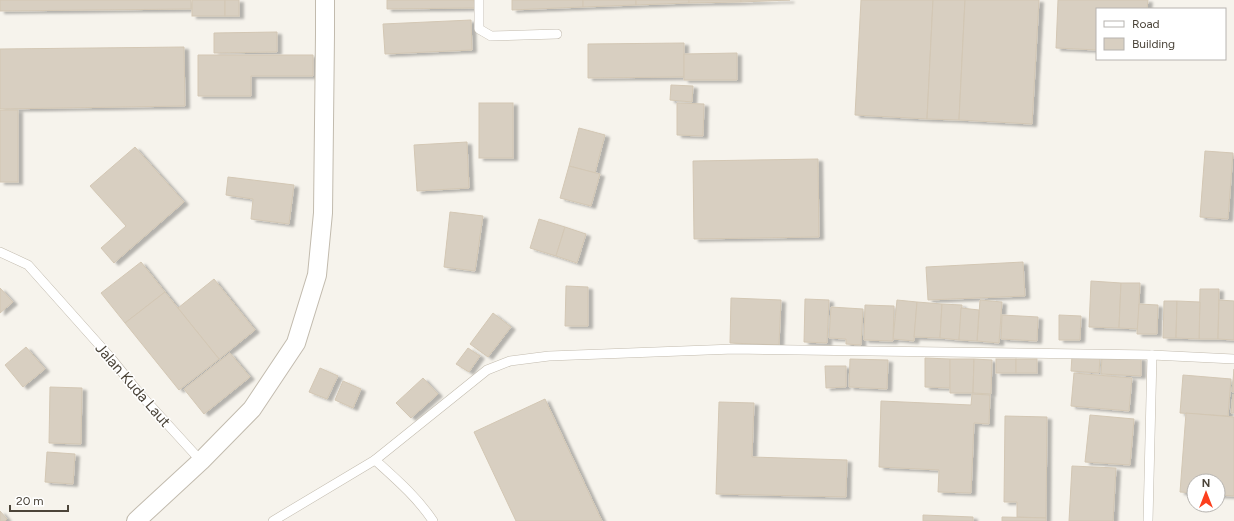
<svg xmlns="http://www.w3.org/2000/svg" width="1234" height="521" font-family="Figtree,sans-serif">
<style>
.building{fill:#d8cfc1;stroke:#d3c7b4;filter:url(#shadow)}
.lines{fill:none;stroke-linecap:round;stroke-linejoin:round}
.lane-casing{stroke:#c2bbae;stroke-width:10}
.street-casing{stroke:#c2bbae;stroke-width:20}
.lane{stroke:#fff;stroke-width:9}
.street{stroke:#fff;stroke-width:18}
.labels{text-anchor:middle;stroke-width:3;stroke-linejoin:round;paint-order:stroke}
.street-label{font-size:15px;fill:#4b4439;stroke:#fff}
</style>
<defs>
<filter id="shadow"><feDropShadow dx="4.5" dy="2.5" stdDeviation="1" flood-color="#0004"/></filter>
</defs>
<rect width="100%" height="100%" fill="#f6f3ec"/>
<!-- building -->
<g class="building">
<path d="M0,0H191V9L0,11Z"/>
<rect x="192" y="0" width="33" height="16"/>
<rect x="225" y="0" width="14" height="16"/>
<path d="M387,0H474L475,8L387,9Z"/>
<path d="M512,0H583V7L512,10Z"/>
<path d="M583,0H636V5L583,7Z"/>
<path d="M636,0H689V3L636,5Z"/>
<path d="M689,0H741V2L689,3Z"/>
<path d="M741,0H790L741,2Z"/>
<path d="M861,0H933L927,119L855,115Z"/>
<path d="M933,0H965L959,120L927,119Z"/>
<path d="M965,0H1039L1032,124L959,120Z"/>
<path d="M1058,0H1148L1147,9H1097V50L1056,48Z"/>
<path d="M471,20L472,50L385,54L383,24Z"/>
<path d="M277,32V52L214,53V33Z"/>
<path d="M684,43V77L588,78V44Z"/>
<path d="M184,47L185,106L0,109V49Z"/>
<path d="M737,53V80H684V54Z"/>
<path d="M198,55H313V76H251V96H198Z"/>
<path d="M671,85L693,86L692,102L670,100Z"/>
<rect x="479" y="103" width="34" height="55"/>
<path d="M677,103L704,104L703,136L677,135Z"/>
<rect x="0" y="110" width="18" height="72"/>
<path d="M579,128L605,135L595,173L569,166Z"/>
<path d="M467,142L469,188L417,191L414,145Z"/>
<path d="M135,147L184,202L114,263L101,248L126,226L90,186Z"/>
<path d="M1205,151L1233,153L1228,219L1200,217Z"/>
<path d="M818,159L819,237L694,239L693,161Z"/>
<path d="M569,166L600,174L591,206L560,198Z"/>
<path d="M228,177L294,185L289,224L251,219L253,199L226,195Z"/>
<path d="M450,212L483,216L475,271L444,267Z"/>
<path d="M539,219L565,227L556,256L530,248Z"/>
<path d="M565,227L586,234L577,263L556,256Z"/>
<path d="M141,262L165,292L125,323L101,293Z"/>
<path d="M1023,262L1025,296L928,300L926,267Z"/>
<path d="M214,279L255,330L219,359L178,308Z"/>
<path d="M1091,281L1121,283L1119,328L1089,327Z"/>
<path d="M1121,283H1140L1138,329L1119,328Z"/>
<path d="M566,286L588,287V326H565Z"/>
<path d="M0,288L13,302L0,313Z"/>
<path d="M1200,289H1219L1218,339H1199Z"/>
<path d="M165,292L219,359L179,390L125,323Z"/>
<path d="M731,298L781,300L779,345L730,343Z"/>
<path d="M805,299L829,300L827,343L804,342Z"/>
<path d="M897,300L917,302L914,341L893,339Z"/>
<path d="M980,300L1002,302L999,343L977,341Z"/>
<path d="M1219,300L1234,301V340L1218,339Z"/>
<path d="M1164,301H1177L1176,338H1163Z"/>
<path d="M1177,301L1200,302L1199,339L1176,338Z"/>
<path d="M917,302L942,304L940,338L914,337Z"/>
<path d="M942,304L962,305L959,340L940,338Z"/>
<path d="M1139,304L1158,305L1157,334H1137Z"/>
<path d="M865,305L894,306L893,341L864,340Z"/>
<path d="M831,307L863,309L861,345L846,344V339L829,338Z"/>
<path d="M961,308L979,310L977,341L959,340Z"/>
<path d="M493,313L511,327L488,357L470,344Z"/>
<path d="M1002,315L1038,317L1037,341L1001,339Z"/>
<path d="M1059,315L1081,316L1080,340H1059Z"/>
<path d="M26,347L45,369L23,387L5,365Z"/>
<path d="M468,348L480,356L469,372L456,364Z"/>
<path d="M230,353L250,377L204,414L184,389Z"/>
<path d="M1072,355L1100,357L1099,373L1071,371Z"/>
<path d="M1102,356L1141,358V376L1101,374Z"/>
<path d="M925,358L950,359V388L925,387Z"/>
<path d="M850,359L888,360L887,389L849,387Z"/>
<path d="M950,359H974L973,393H950Z"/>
<path d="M974,359L992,360L991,394L973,393Z"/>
<rect x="996" y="359" width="20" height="14"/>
<rect x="1016" y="359" width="21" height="14"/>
<path d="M825,366H846V387L826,388Z"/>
<path d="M320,368L338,376L327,399L309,392Z"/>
<path d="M1234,369V392H1232Z"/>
<path d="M1074,373L1132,378L1129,411L1071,406Z"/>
<path d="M1183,375L1231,379L1228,416L1180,413Z"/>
<path d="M423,378L438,394L411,418L396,403Z"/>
<path d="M343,381L361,389L353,408L335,400Z"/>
<path d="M50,387L82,388L81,444L49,443Z"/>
<path d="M972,394L990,395L989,424L974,423L971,493L938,492L939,470L879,467L881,401L971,405Z"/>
<path d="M1233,394L1234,395V413H1231Z"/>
<path d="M545,399L602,521H516L474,432Z"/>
<path d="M719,402L754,403L752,457L847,460L846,497L716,494Z"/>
<path d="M1186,413L1234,417V496L1218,495V481H1194V493L1180,492Z"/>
<path d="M1090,415L1134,419L1130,465L1085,462Z"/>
<path d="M1005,416L1047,417L1046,518L1017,517V502H1004Z"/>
<path d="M47,452L75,454L73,484L45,482Z"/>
<path d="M1072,466L1116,468L1113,521H1069Z"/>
<path d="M0,511L7,519L5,521H0Z"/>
<path d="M923,515L973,517V521H923Z"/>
<path d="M1002,517L1046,518V521H1002Z"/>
</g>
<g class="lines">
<defs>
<g id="lane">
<path d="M479,0V29L491,36L557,34"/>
<path d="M0,252L28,265L110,357L139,393L201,461"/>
<path d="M375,460C396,479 417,497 433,521"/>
<path d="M273,521L375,460L487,370L510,361L549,356L734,349L1152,355L1234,359"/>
<path d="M1148,521L1152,355"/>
</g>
<path id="street" d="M136,521L201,461L252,409L296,343L317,275L323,213L325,34V0"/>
</defs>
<!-- lane casing -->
<use href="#lane" class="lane-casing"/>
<!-- street casing -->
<use href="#street" class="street-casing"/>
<!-- lane -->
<use href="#lane" class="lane"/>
<!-- street -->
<use href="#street" class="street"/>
</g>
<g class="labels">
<!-- street labels -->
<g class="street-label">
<text transform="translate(133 385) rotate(49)" y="5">Jalan Kuda Laut</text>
</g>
</g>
<!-- legend -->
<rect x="1096" y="8" width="130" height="52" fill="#ffffff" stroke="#b7b4b0"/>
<rect x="1104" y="21" width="20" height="6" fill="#ffffff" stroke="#b7b4b0"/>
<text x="1132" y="28" font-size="12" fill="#4b4439">Road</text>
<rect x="1104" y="38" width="20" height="12" fill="#d8cfc1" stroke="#b7b4b0"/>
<text x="1132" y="48" font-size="12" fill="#4b4439">Building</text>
<!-- north arrow -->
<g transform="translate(1206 493)"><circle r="19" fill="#ffffff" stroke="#b7b4b0"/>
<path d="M0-3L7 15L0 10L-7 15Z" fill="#fc3f1d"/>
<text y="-6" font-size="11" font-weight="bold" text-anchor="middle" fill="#4b4439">N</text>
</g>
<!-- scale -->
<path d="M10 505v6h58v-6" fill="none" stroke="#4b4439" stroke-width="2"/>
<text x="16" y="505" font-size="12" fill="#4b4439" stroke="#ffffff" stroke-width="3" paint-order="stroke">20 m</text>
</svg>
